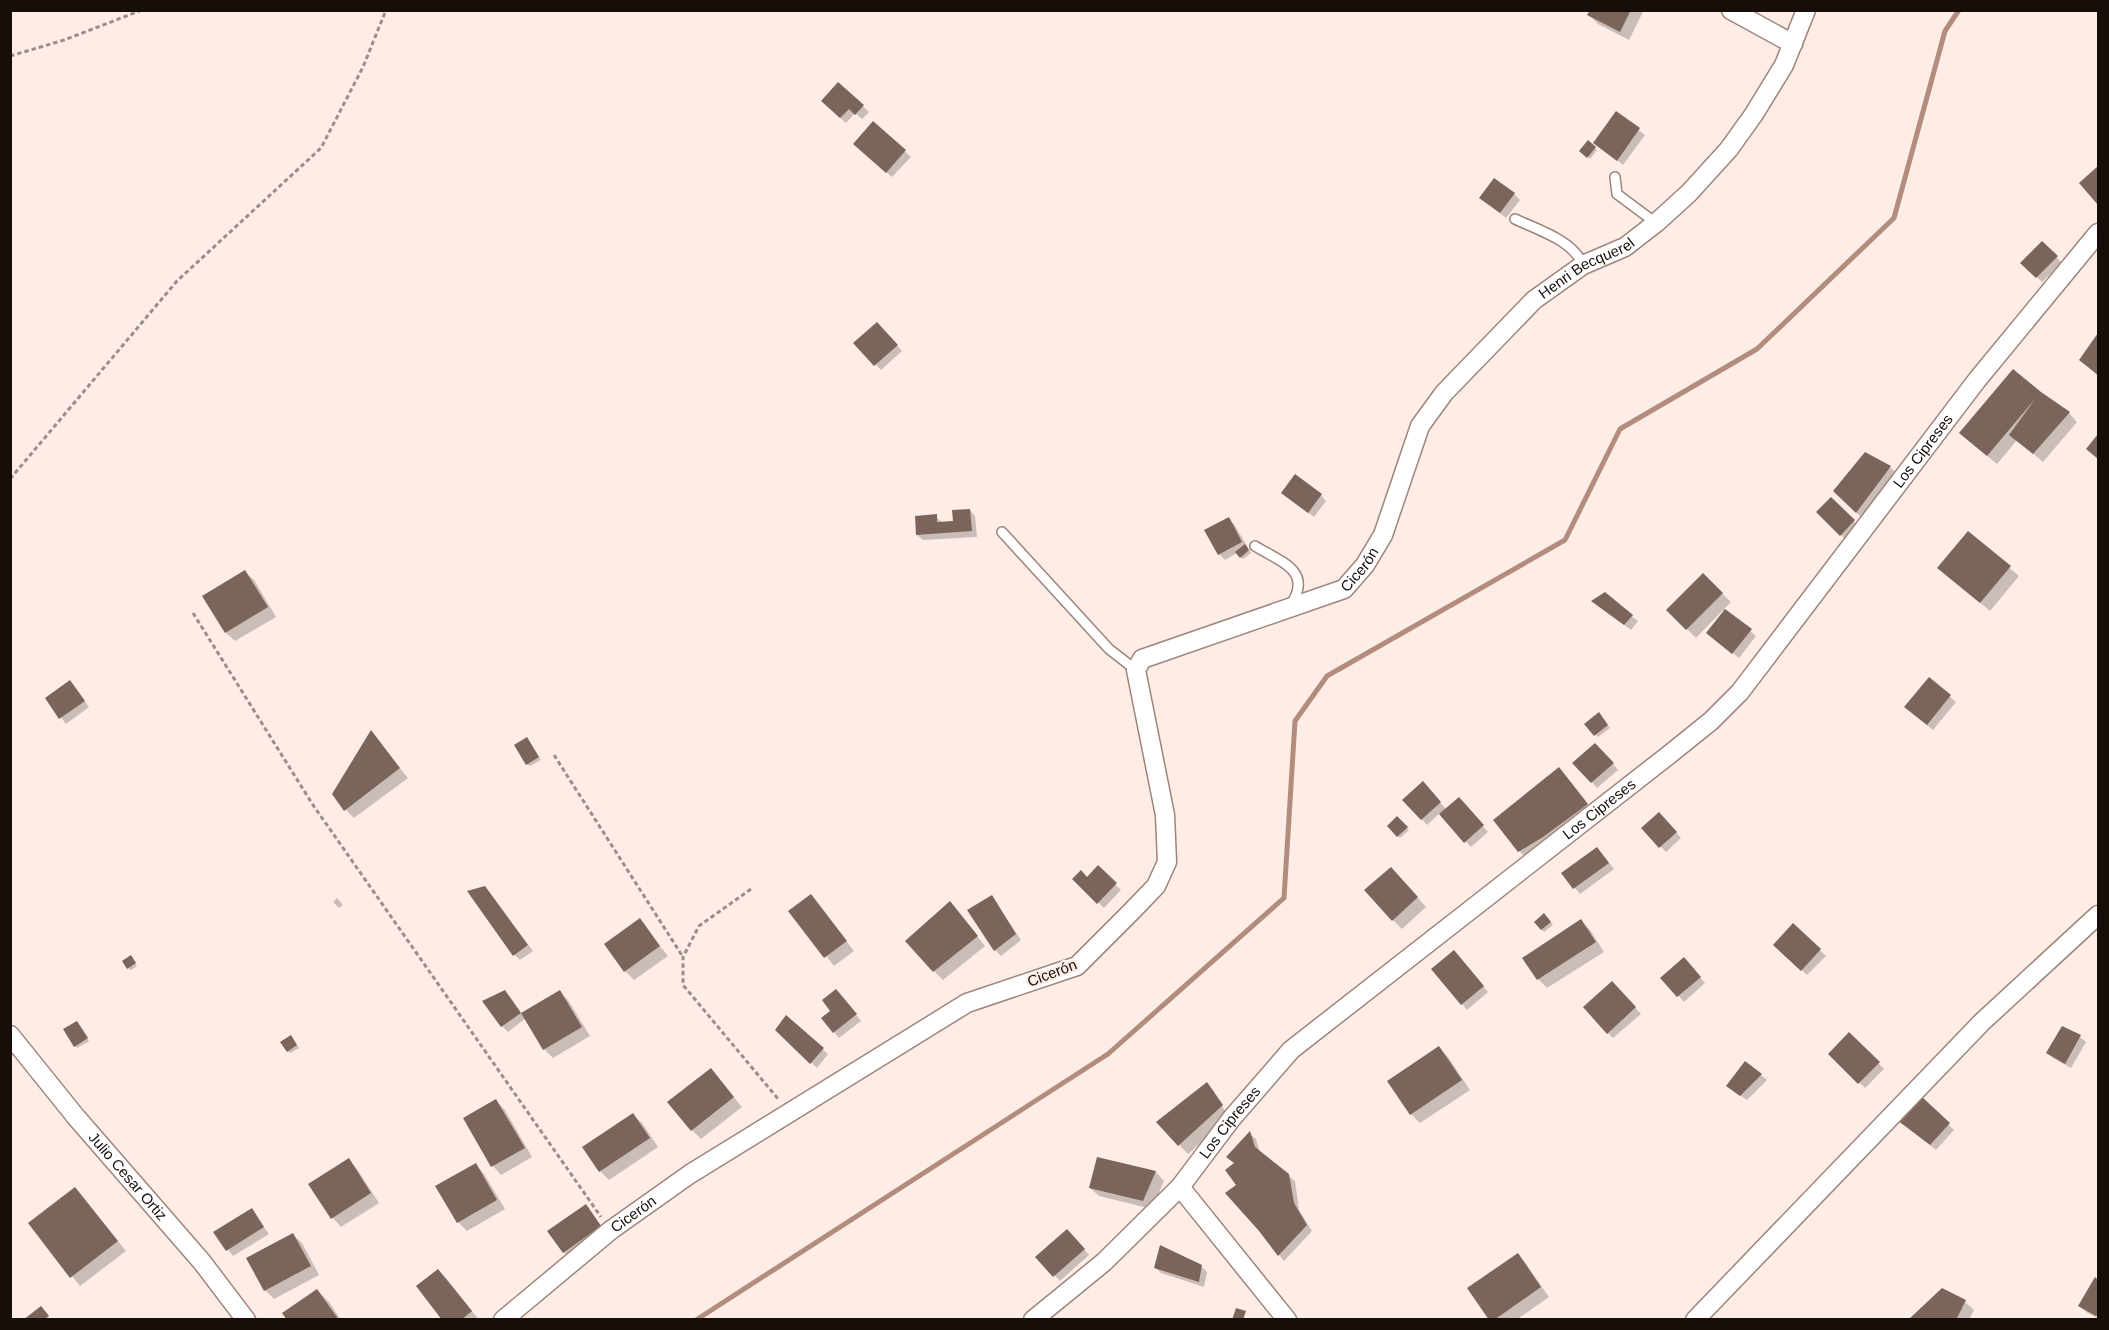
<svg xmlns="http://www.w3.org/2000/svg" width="2109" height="1330" font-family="Arial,sans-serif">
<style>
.shadow{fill:#0003}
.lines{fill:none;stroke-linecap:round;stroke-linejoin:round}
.stream{stroke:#b28d7d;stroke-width:5}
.building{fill:#7b6459}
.lane-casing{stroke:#9d857a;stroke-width:12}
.street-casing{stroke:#9d857a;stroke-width:21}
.path{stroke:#9b8e89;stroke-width:3;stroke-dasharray:4.5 3;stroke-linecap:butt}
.lane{stroke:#fff;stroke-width:9}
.street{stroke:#fff;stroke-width:18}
.labels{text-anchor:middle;stroke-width:4.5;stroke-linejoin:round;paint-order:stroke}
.street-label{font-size:15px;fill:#170e0a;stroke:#fdede6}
</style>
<rect width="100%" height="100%" fill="#fdede6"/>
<!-- shadow -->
<g class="shadow">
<path d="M1592,10H1644L1629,40L1598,24L1589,15Z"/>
<path d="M839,84L869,112L862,119L855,113L846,123L828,107Z"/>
<path d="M1616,113L1645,135L1623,165L1595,143Z"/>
<path d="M873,123L911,157L892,177L860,149Z"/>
<path d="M1588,142L1597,150L1590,159L1581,151Z"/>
<path d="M1514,194L1520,200L1506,218L1481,198Z"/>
<path d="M2042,243L2062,263L2042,282L2022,263Z"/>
<path d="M882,329L902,351L881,370L855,343Z"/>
<path d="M2098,336V376L2081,360Z"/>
<path d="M2040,393L2069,413L2077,422L2043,462L2017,440L1997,464L1970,442Z"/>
<path d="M1890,467L1899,476L1865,521L1835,491Z"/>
<path d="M1321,495L1326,501L1314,517L1288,498Z"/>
<path d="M1831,499L1859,527L1846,540L1818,512Z"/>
<path d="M970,510L975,516L977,537L923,540L917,535L936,516L942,523L955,522Z"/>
<path d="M1228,519L1234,524L1251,553L1243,559L1237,553L1225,560L1219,554Z"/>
<path d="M1968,533L2019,576L1990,611L1948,576Z"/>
<path d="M245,572L254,580L276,617L235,641L226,633L204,596Z"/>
<path d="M1703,575L1731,602L1724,609L1756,636L1739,658L1708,633L1725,611L1723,610L1696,638L1668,610Z"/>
<path d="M1604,594L1638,621L1631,630L1598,606Z"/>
<path d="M1929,679L1956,702L1933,730L1912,713Z"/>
<path d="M75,688L89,707L66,724L47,699Z"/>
<path d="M1599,714L1610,728L1598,737L1586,724Z"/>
<path d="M371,733L408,778L354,818L346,810Z"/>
<path d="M529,742L541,760L530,766L527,764Z"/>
<path d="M1601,750L1618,770L1597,788L1592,782Z"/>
<path d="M1559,769L1592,810L1525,857L1519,851Z"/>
<path d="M1422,784L1447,810L1465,805L1488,832L1471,847L1440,813L1427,825L1404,800Z"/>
<path d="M1397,818L1409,830L1400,838L1389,826Z"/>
<path d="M1664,819L1681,838L1666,852L1643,828Z"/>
<path d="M1602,854L1614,869L1580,894L1563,874Z"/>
<path d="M1098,868L1121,890L1104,908L1074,879H1087Z"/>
<path d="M1399,877L1426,907L1402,929L1393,920Z"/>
<path d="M485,888L533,951L520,960L515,955Z"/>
<path d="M811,896L854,951L834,966L790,911Z"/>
<path d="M992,897L1021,940L1001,956L995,950Z"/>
<path d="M337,898L343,905L339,908L333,902Z"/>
<path d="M958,912L985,946L943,980L934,971Z"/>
<path d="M1544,915L1553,925L1544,932L1536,922Z"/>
<path d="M639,920L668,956L634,980L625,971Z"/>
<path d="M1581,921L1590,930L1604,952L1547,988L1538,979L1524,958Z"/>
<path d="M1793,925L1826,956L1807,975L1775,945Z"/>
<path d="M1459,958L1488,992L1467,1010L1462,1004Z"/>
<path d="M133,959L137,966L131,970L128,968Z"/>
<path d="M1689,965L1705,983L1684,1002L1663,978Z"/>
<path d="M1612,983L1641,1014L1613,1038L1608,1033Z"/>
<path d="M504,991L522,1014L559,992L568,1000L590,1036L553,1058L544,1049L526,1018L508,1032L502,1026Z"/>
<path d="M842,996L861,1021L839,1038L834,1032L832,1011Z"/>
<path d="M79,1025L89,1041L77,1048L75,1046Z"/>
<path d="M777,1030L822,1049L828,1054L817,1068Z"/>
<path d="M1849,1034L1884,1069L1865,1088L1830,1054Z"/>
<path d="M2080,1037L2086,1042L2071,1068L2053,1058L2048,1053Z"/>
<path d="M293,1040L299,1048L290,1053L288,1051Z"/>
<path d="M1439,1048L1448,1057L1470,1090L1420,1123L1411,1114Z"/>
<path d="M711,1070L742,1107L701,1139L692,1130Z"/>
<path d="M1761,1075L1767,1080L1747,1100L1734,1091Z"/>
<path d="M1207,1084L1215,1092H1212L1226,1112L1231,1115L1188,1154L1158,1122Z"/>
<path d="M1921,1098L1954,1130L1936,1150L1899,1120Z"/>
<path d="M496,1101L505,1110L532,1157L501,1175L493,1166Z"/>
<path d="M633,1115L642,1123L658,1147L609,1180L600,1171L584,1148Z"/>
<path d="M1250,1134L1256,1139L1260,1153L1295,1181L1299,1210L1312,1231L1284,1261L1260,1230L1238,1186Z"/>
<path d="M1098,1159L1156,1172L1164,1181L1152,1209L1099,1196L1090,1188Z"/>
<path d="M348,1160L357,1169L379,1203L341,1227L333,1218L310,1184Z"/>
<path d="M476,1165L484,1174L505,1209L467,1231L458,1222L438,1187Z"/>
<path d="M75,1189L126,1251L80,1286L30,1223Z"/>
<path d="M251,1210L269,1234L233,1256L216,1233Z"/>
<path d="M591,1212L606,1232L570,1258L564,1252Z"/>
<path d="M293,1235L302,1243L319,1275L274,1299L265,1290Z"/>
<path d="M1073,1236L1089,1255L1060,1281L1038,1257Z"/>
<path d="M1518,1255L1526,1264L1549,1297L1516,1320H1491Z"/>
<path d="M1201,1266L1207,1272L1204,1287L1161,1273L1155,1267Z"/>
<path d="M438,1271L447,1279L479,1320H444Z"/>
<path d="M2095,1279L2098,1282V1318L2086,1312L2080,1306Z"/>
<path d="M317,1290L329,1302L341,1320H288Z"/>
<path d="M1965,1302L1974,1310L1969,1320H1910Z"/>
</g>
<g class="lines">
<!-- stream -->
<path class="stream" d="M696,1320L1108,1054L1284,898L1295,721L1327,676L1565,540L1620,429L1757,349L1894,218L1945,31L1959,10"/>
</g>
<!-- building -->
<g class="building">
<path d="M1590,10H1631L1620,32L1587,15Z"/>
<path d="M838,82L864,105L855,115L849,109L840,118L821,101Z"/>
<path d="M1616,111L1640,128L1617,161L1593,143Z"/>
<path d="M873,121L906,150L886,173L853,144Z"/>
<path d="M1588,140L1596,147L1587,158L1579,151Z"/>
<path d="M2098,166V205L2079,183Z"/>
<path d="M1494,178L1515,193L1500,213L1479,198Z"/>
<path d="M2042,241L2058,256L2036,278L2020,263Z"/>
<path d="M877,322L898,345L874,366L853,343Z"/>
<path d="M2098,333V375L2079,360Z"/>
<path d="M2013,369L2041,392L2070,412L2033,454L2009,435L2035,399L1987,456L1959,433Z"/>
<path d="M2098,434V459L2086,449Z"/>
<path d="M1865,452L1891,466L1856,513L1833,491Z"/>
<path d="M1295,474L1322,494L1308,513L1281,493Z"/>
<path d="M1831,497L1855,520L1840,536L1816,512Z"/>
<path d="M970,509L972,531L916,535L915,516L937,514V522L953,521L952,510Z"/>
<path d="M1229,517L1242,542L1218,555L1204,530Z"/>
<path d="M1968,531L2011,566L1980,603L1937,568Z"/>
<path d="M1245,544L1249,550L1240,558L1235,552Z"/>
<path d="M245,570L268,607L225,633L202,596Z"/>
<path d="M1703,573L1723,593L1686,630L1666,610Z"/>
<path d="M1605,592L1633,615L1624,625L1591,601Z"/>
<path d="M1725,609L1752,629L1732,654L1706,633Z"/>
<path d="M1929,677L1951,695L1927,725L1904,707Z"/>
<path d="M70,680L85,701L59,719L45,698Z"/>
<path d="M1599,712L1608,725L1594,736L1584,724Z"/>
<path d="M371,730L400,768L344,811L332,794Z"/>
<path d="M527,737L539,757L526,765L514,745Z"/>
<path d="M1595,743L1614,763L1591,783L1572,763Z"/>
<path d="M1559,767L1588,804L1543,837L1518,852L1493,820Z"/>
<path d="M1423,781L1441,802L1421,820L1402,800Z"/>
<path d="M1459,797L1484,825L1464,843L1439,814Z"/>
<path d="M1659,812L1677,832L1659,848L1641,828Z"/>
<path d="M1397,816L1408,827L1397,837L1387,826Z"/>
<path d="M1597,847L1609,863L1573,889L1561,873Z"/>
<path d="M1098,865L1117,883L1097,904L1072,879L1081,870L1087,877Z"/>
<path d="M1391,867L1418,897L1392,921L1364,890Z"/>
<path d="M485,886L528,945L513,956L467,891Z"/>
<path d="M811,894L847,941L824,958L788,911Z"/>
<path d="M992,895L1016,934L994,951L967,910Z"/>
<path d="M950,901L978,936L933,972L905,941Z"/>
<path d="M1544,913L1551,922L1541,930L1534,922Z"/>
<path d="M640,918L660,946L624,972L604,944Z"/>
<path d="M1581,919L1596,942L1537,980L1522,958Z"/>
<path d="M1793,923L1821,949L1801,971L1773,945Z"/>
<path d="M1454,950L1484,986L1461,1005L1431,969Z"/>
<path d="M131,955L136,963L127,969L122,961Z"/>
<path d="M1684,957L1701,977L1677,997L1660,978Z"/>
<path d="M1612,981L1636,1007L1607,1034L1583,1007Z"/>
<path d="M836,989L857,1014L833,1033L821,1018L830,1011L822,1000Z"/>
<path d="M505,990L521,1013L501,1027L482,1001Z"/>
<path d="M560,990L582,1027L543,1050L521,1013Z"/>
<path d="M786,1015L824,1048L810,1064L775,1030Z"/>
<path d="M77,1021L88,1038L74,1047L63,1029Z"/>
<path d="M2062,1026L2081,1035L2065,1064L2046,1053Z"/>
<path d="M1849,1032L1880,1062L1858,1084L1828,1054Z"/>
<path d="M291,1035L297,1045L287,1052L280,1042Z"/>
<path d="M1439,1046L1462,1080L1410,1115L1387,1081Z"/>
<path d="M1745,1061L1762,1074L1740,1096L1726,1086Z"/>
<path d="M711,1068L734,1097L691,1131L667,1102Z"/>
<path d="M1207,1082L1223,1105L1178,1146L1156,1122Z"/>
<path d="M1921,1096L1950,1123L1930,1145L1897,1120Z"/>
<path d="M496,1099L525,1148L491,1167L463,1118Z"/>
<path d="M633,1113L650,1138L599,1172L582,1147Z"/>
<path d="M1250,1131L1255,1147L1289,1174L1294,1203L1307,1225L1278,1256L1259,1231L1225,1193L1236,1185L1225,1170L1234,1163L1226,1157Z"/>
<path d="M1097,1157L1156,1171L1143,1201L1089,1188Z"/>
<path d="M349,1158L371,1193L331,1219L308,1184Z"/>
<path d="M476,1163L497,1200L457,1223L435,1186Z"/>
<path d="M75,1187L118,1241L70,1278L28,1223Z"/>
<path d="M586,1204L601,1226L563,1253L547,1231Z"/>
<path d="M252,1208L264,1227L226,1251L213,1232Z"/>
<path d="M1067,1229L1085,1249L1053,1277L1035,1257Z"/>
<path d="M293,1233L311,1266L264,1291L246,1258Z"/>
<path d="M1160,1245L1202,1265L1199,1282L1154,1268Z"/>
<path d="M1518,1253L1541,1287L1494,1320H1489L1467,1288Z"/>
<path d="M438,1269L472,1311L461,1320H442L416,1286Z"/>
<path d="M2095,1277L2098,1280V1314L2096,1316L2078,1306Z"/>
<path d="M1942,1288L1966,1300L1956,1320H1908Z"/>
<path d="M317,1289L339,1320H287L282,1313Z"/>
<path d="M41,1306L49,1316L44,1320H23Z"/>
<path d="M1236,1308L1246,1311L1243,1320H1232Z"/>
</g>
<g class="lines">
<defs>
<g id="lane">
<path d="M1615,177L1617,194L1656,223"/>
<path d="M1515,219C1538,230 1573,240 1583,265"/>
<path d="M1002,532L1109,649L1136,670"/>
<path d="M1255,546C1281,562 1314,571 1290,606"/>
</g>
<g id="street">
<path d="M1731,10L1793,44"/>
<path id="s1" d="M10,1035L76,1117L202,1262L246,1320"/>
<path d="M1180,1187L1287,1320"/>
<path id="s2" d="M503,1320L611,1230L690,1174L967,1003L1077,966L1130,913L1156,886L1167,862L1165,815L1136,670L1142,659L1344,589L1365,565L1383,535L1420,426L1444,393L1534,300L1583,265L1625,247L1656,223L1689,193L1729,149L1754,114L1784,65L1806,10"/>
<path id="s3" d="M1033,1320L1104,1262L1180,1187L1232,1118L1291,1050L1670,754L1711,721L1740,692L1977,380L2098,233"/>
<path d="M1695,1320L1982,1022L2098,915"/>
</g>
</defs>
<!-- lane casing -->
<use href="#lane" class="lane-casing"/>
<!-- street casing -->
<use href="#street" class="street-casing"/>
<!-- path -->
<g class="path">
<path d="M10,56L64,40L142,10"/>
<path d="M10,479L177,281L321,148L363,67L386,10"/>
<path d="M193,613L313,805L601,1217"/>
<path d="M554,755L683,957"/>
<path d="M751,889L699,926L683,957V985L779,1100"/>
</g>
<!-- lane -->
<use href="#lane" class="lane"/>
<!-- street -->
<use href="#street" class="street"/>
</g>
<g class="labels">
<!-- street labels -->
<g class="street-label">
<text dy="5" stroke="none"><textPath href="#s2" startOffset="1653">Henri Becquerel</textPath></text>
<text dy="5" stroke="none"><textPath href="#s3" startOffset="1252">Los Cipreses</textPath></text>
<text dy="5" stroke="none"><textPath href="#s2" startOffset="1264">Cicerón</textPath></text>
<text dy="5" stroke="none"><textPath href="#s3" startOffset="766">Los Cipreses</textPath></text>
<text transform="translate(1052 973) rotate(-21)" y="5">Cicerón</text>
<text dy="5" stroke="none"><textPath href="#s3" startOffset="280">Los Cipreses</textPath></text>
<text dy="5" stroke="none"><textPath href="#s1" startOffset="184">Julio Cesar Ortiz</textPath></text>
<text dy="5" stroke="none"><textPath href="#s2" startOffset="168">Cicerón</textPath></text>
</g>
</g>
<!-- border -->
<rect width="2109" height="1330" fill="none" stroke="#170e0a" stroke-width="24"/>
</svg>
